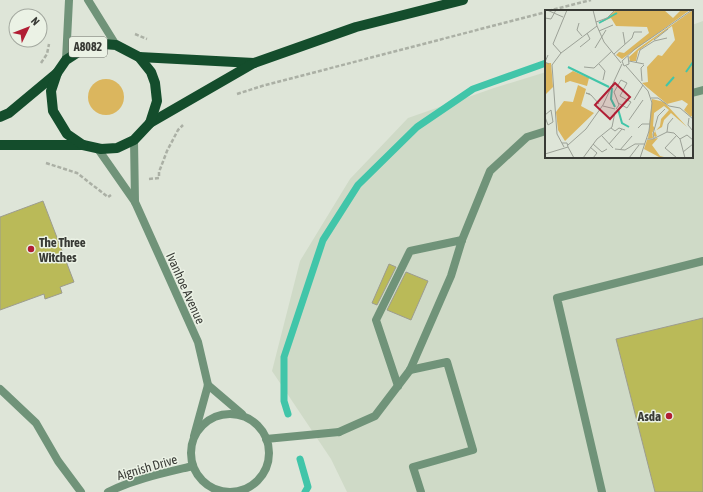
<svg xmlns="http://www.w3.org/2000/svg" width="703" height="492" font-family="'Asap Condensed',sans-serif">
<style>
.built{fill:#cfdac7}
.green{fill:#dbb65e}
.lines{fill:none;stroke-linecap:round;stroke-linejoin:round}
.stream{stroke:#41c5a9;stroke-width:7}
.building{fill:#baba58;stroke:#9c9c8f}
.path{stroke:#abb0a5;stroke-width:2.5;stroke-dasharray:4 2;stroke-linecap:butt}
.lane{stroke:#709379;stroke-width:8}
.street{stroke:#709379;stroke-width:8}
.primary{stroke:#144d2c;stroke-width:10}
.poi-dot{fill:#b11e34;stroke:#ebf2e5;stroke-width:1.5}
.labels{text-anchor:middle;stroke-width:3;stroke-linejoin:round;paint-order:stroke}
.shield{fill:#ebf2e5;stroke:#6e716a;stroke-width:1}
.shield-label{font-size:12px;font-weight:bold;fill:#383a35}
.poi-label{font-size:13px;font-weight:bold;fill:#383a35;stroke:#ebf2e5;text-anchor:start}
.street-label{font-size:13px;fill:#383a35;stroke:#ebf2e5}
.inset-river{fill:none;stroke:#41c5a9;stroke-width:2}
.inset-road{fill:none;stroke:#9ca197;stroke-width:1}
.view{fill:#b11e34;fill-opacity:0.15;stroke:#b11e34;stroke-width:2}
.inset-edge{fill:none;stroke:#383a35;stroke-width:2}
</style>
<rect width="100%" height="100%" fill="#dee5d8"/>
<!-- built -->
<path class="built" d="M703 21V492H347L331 459 272 371 300 261 350 179 408 118 494 88 546 72V157H692V25Z"/>
<!-- green -->
<circle class="green" cx="106" cy="97" r="18"/>
<g class="lines">
<!-- stream -->
<g class="stream">
<path d="M288 414 284 401V357L323 240 358 185 417 127 473 89 546 63"/>
<path d="M300 459 308 487 305 492"/>
</g>
</g>
<!-- building -->
<g class="building">
<path d="M43 201 74 282 60 287 62 293 45 299 44 294 0 310V217Z"/>
<path d="M389 264 396 267 377 305 372 303Z"/>
<path d="M406 272 428 281 411 320 387 310Z"/>
<path d="M703 318V492H655L616 339Z"/>
</g>
<g class="lines">
<!-- path -->
<g class="path">
<path d="M548 11 591 0"/>
<path d="M135 34 147 39"/>
<path d="M41 63 47 54 49 44"/>
<path d="M237 94 262 86 546 12"/>
<path d="M46 163 77 173 108 197 111 195"/>
<path d="M149 179 159 178V172L167 151 178 130 183 125"/>
</g>
<!-- lane -->
<g class="lane">
<path d="M88 0 116 45"/>
<path d="M66 60 69 0"/>
<path d="M692 93 703 90"/>
<path d="M410 370 447 362 473 450 413 467 421 492"/>
<path d="M398 386 376 320 410 251 462 240"/>
<path d="M0 389 36 423 58 461 81 492"/>
<path d="M339 432 375 416 410 370 451 276 462 240 490 171 527 137 546 131"/>
<path d="M602 492 557 298 703 261"/>
</g>
<!-- street -->
<g class="street">
<path d="M134 140 135 202"/>
<path d="M98 149 135 202 198 342 208 385 194 436"/>
<path d="M208 385 242 414"/>
<circle cx="230" cy="453" r="39"/>
<path d="M266 439 339 432"/>
<path d="M108 492C135 479 164 473 193 466"/>
</g>
<!-- primary -->
<g class="primary">
<path d="M139 57 254 63"/>
<path d="M0 117 9 113 57 73"/>
<path d="M0 145H83L101 149 117 148 134 140 150 123 254 63 356 27 463 0"/>
<path d="M83 145 67 134 53 111 51 91 57 73 66 60 86 47 104 44 116 45 139 57 151 72 155 83 157 101 150 123"/>
</g>
</g>
<!-- markers -->
<g class="poi-dot">
<circle cx="31" cy="249" r="4"/>
<circle cx="669" cy="416" r="4"/>
</g>
<g class="labels">
<!-- shield labels -->
<rect class="shield" x="69" y="37" width="38" height="20" rx="3"/>
<g class="shield-label">
<text x="88" y="51">A8082</text>
</g>
<!-- poi labels -->
<g class="poi-label">
<text x="39" y="247">The Three<tspan x="39" dy="15">Witches</tspan></text>
<text x="661" y="421" text-anchor="end">Asda</text>
</g>
<!-- street labels -->
<g class="street-label">
<text transform="translate(186 288) rotate(66)" y="5">Ivanhoe Avenue</text>
<text transform="translate(147 467) rotate(-16)" y="5">Aignish Drive</text>
</g>
</g>
<!-- overview -->
<g transform="translate(545 10)">
<rect width="148" height="148" fill="#dee5d8"/>
<path d="M71 0H119L128 8 136 0H145L77 49 71 45 74 42 79 43 104 23 102 17 71 16 66 8 57 12ZM148 0V104L146 107 139 100 143 94 137 90 122 94 97 73 103 72 102 57 113 45 117 46 130 30 127 16 93 41 91 51H85L84 47 94 38ZM0 53H6L8 77 0 85ZM28 61 44 68 42 76 25 71 20 73V66ZM33 75 41 79 36 96 49 103 20 131 13 120 11 102 19 91 28 92ZM107 89 119 92 142 117 126 103 119 110 117 117 110 121 112 126 110 127 108 124 115 116 116 109 124 100 119 96 109 103 108 116 110 118 107 123 108 128 103 129ZM113 128 107 135 115 146 123 148 114 147 99 139 102 130Z" fill="#dbb65e"/>
<path class="inset-river" d="M54 13 72 3M23 57 64 77M141 62 148 52M121 76 129 67M67 78 66 89 70 97M73 99 77 113 84 117"/>
<path class="inset-road" d="M2 0 18 7M0 8 6 9 11 0M51 12 62 8 70 0M34 13 32 20 37 26M52 16 59 32 76 53M54 21 68 15M78 22 80 34M109 30 123 19M8 34 22 0M8 34 16 43M35 37 45 29 42 23M50 38 61 20M69 44 87 28 89 22H97M3 45 0 52 4 54M83 46 84 54 79 56 77 51 90 39 147 0M84 51 99 54M91 53 95 40 109 31 122 28M54 54 60 61 58 70M81 56 103 81 107 93 104 121 95 148M39 57 49 58 67 41M97 71 96 58 99 55M45 84 41 83 46 85 54 94M106 88H113L124 96 135 98 148 109M89 90 98 75M58 96 70 99M71 99 74 95 69 82 76 70 82 73 75 86 86 92 82 98 73 93M0 105 6 100 8 112 3 115 0 107M144 108 143 115 148 121M84 110 98 90M66 118 70 121 74 118 80 120M93 118 97 114H105M122 122 123 114 128 108M57 126 68 138M109 128 108 124 113 106 120 99M102 129H108L122 122 129 123 135 129 140 148M135 129 142 125 148 130M48 134 57 142 62 139M64 134 77 119M23 135 41 119 58 95 77 54M19 137 12 124 7 55 16 43 52 16 48 0M23 137 29 148M45 137 52 143 48 148M70 139 80 140 90 134H100M75 140 87 126M138 142 148 134M0 144 23 137 22 133H17M38 148 52 129 67 117 70 102M84 148 94 135M132 148 120 138 132 125"/>
<path class="view" d="M70 73 85 87 65 109 50 95Z"/>
<rect width="148" height="148" class="inset-edge"/>
</g>
<!-- north arrow -->
<g transform="translate(28 28) rotate(47)"><circle r="19" fill="#ebf2e5" stroke="#a3a89f"/>
<path d="M0-3L7 15L0 10L-7 15Z" fill="#b11e34"/>
<text y="-6" font-size="11" font-weight="bold" text-anchor="middle" fill="#383a35">N</text>
</g>
</svg>
